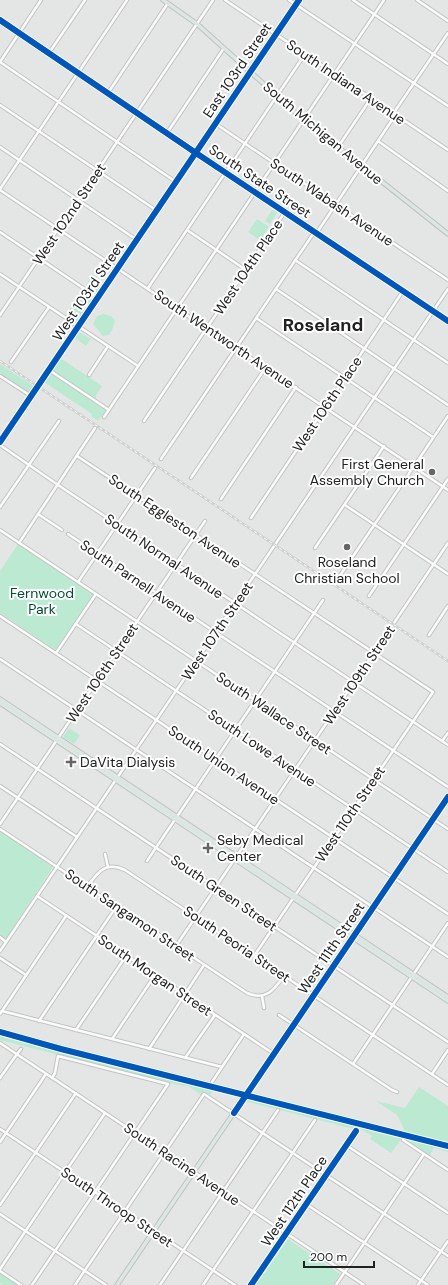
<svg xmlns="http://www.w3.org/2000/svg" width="448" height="1285" font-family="'DM Sans',sans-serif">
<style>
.green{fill:#bce9d2}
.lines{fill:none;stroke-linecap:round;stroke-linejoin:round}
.minor-casing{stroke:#c2c4c3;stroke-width:4.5}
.major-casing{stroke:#c0c2c1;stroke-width:5.5}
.minor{stroke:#fbfbfb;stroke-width:2.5}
.major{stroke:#dce6e2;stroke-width:3.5}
.rail-casing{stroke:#cecfcf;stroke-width:2.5}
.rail{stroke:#fff;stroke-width:1;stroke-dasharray:3;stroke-linecap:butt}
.cycleway-casing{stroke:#fff;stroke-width:8}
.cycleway{stroke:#0057b8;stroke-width:6}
.poi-dot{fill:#656766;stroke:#fff;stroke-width:1.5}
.labels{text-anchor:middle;stroke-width:4;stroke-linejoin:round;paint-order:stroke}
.street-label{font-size:14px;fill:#202221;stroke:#fff}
.poi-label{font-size:14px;fill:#202221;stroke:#fff;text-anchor:start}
.park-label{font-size:14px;fill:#034b31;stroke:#fff}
.district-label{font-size:18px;font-weight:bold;fill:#202221;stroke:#fff}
</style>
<rect width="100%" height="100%" fill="#e4e6e5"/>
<!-- green -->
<g class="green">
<path d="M272 210 277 213 270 224 265 221Z"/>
<path d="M257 219 269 227 260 240 248 232Z"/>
<path d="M93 274 97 277 94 281 102 285 97 293 86 285Z"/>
<path d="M82 291 93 299 88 306 81 302 78 306 85 311 77 322 66 315Z"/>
<path d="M103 314 111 316 115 321 112 330 109 335 103 336 93 324 97 316Z"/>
<path d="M79 332 91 339 86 346 75 338Z"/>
<path d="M60 358 102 386 96 395 95 402 106 410 98 421 91 416 92 414 44 382Z"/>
<path d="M0 364 35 387 30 394 0 373Z"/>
<path d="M18 544 93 595 55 650 0 613V571Z"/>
<path d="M69 728 80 735 74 744 63 737Z"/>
<path d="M0 831 53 867 7 937 5 939 0 936Z"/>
<path d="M0 1029 246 1091 241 1098 213 1090 210 1095 204 1091 201 1095 188 1086H186L169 1083 0 1040Z"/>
<path d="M419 1087 448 1106V1152L434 1148 429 1156 402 1138 391 1153 370 1139 372 1136 359 1128 358 1130 244 1101 250 1092 405 1131 397 1115 376 1101 405 1108Z"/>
<path d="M288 1239 340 1274 333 1285H256Z"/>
<path d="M0 1273 18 1285H2L0 1282Z"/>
</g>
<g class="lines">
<!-- minor casing -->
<g class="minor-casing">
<g id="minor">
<path d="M225 0 448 150"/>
<path d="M289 0 448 106"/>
<path d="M353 0 448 64"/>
<path d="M417 0 448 21"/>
<path d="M0 20 196 153 448 321"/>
<path d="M49 53 85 0"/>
<path d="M0 62 176 182"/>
<path d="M0 62 41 0"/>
<path d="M108 93 168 3"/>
<path d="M0 105 156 210"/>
<path d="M216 124 448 280"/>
<path d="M167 133 224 48"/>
<path d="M378 141 448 191"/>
<path d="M0 147 137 240"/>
<path d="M338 147 371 98"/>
<path d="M0 189 127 0"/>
<path d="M0 190 448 490"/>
<path d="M187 230 246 270"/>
<path d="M0 232 98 298"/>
<path d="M295 260 448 363"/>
<path d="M0 274 138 366"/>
<path d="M148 288 305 54"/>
<path d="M276 289 448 405"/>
<path d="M0 315 213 0"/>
<path d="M256 318 433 437"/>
<path d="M11 362 49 307"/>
<path d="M49 370 109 410"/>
<path d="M89 375 108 346"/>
<path d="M0 376 31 396"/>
<path d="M104 417 384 0"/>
<path d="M144 421 285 212"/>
<path d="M0 445 61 487 448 745"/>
<path d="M77 456 433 692 254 956"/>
<path d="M161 459 313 234 318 231 394 117 395 111 448 33"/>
<path d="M191 478 266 367"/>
<path d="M221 499 296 387"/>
<path d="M345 505 448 574"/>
<path d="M0 507 59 421"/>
<path d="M38 514 62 530"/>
<path d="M251 518 403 291"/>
<path d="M0 530 448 829"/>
<path d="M68 534 448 787"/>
<path d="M19 543 95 428"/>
<path d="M315 548 384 446"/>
<path d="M339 577 448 416"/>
<path d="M78 582 155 468"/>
<path d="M369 596 448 479"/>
<path d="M0 616 448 914"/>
<path d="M76 624 448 872"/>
<path d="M429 635 448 606"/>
<path d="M56 653 96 594"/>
<path d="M0 659 448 957"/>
<path d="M442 741 448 733"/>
<path d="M0 744 448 1042"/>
<path d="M0 786 77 837"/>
<path d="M0 824 205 521"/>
<path d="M0 829 247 993C266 1001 274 990 284 976"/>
<path d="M105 854 108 867"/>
<path d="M147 861 323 600"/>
<path d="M87 887C98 872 105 861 125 870L448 1085"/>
<path d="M37 896 274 1054"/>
<path d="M0 937 6 942"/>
<path d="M176 946 448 543"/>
<path d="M0 951 448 289"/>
<path d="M0 958 26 975"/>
<path d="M262 996 264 1008"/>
<path d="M2 1011 222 1067"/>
<path d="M0 1014 66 916"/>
<path d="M279 1015 392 1090 397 1092"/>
<path d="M39 1021 116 907"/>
<path d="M76 1030 126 956"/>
<path d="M112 1039 155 975"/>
<path d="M0 1043 364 1285"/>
<path d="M149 1049 204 965"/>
<path d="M17 1054 21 1049"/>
<path d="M185 1058 215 1015"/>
<path d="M353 1064 448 923"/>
<path d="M432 1074 448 1050"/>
<path d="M0 1078 17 1054"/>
<path d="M212 1082 244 1034"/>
<path d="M0 1129 235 1285"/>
<path d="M403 1140 448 1170"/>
<path d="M0 1142 46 1074"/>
<path d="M346 1145 448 1213"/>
<path d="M306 1204 428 1285"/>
<path d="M0 1205 76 1093"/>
<path d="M0 1214 106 1285"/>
<path d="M0 1269 105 1113"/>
<path d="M0 1271 21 1285"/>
<path d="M32 1285 168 1084 58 1056 55 1073 52 1078"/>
<path d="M75 1285 204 1094 448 1256"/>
<path d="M160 1285 278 1110"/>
<path d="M203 1285 315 1120"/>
<path d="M251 1285 356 1131"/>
<path d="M336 1285 424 1154"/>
<path d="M418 1285 448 1241"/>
</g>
</g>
<!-- major casing -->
<g class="major-casing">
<g id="major">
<path d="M163 0 197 24 304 120 448 234"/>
<path d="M0 442 299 0"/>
<path d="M0 699 448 997"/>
<path d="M0 703 448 1001"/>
<path d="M117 1285 448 797"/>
</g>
</g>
<!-- minor -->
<use href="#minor" class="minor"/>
<!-- major -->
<use href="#major" class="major"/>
<!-- rail casing -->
<g class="rail-casing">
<path id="rail" d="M0 361 448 661"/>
</g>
<!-- rail -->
<use href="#rail" class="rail"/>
<!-- cycleway casing -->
<g class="cycleway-casing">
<g id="cycleway">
<path d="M0 20 196 153 448 321"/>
<path d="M0 442 299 0"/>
<path d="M0 1032 61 1049 448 1146"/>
<path d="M234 1113 448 797"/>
<path d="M251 1285 356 1131"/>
</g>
</g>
<!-- cycleway -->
<use href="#cycleway" class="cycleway"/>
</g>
<!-- markers -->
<g class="poi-dot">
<circle cx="432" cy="472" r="4"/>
<circle cx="347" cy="547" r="4"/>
<path d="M69 756h4v4h4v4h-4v4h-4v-4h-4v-4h4z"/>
<path d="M206 842h4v4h4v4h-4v4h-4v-4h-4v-4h4z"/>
</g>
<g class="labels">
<!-- street labels -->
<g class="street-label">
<text transform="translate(237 70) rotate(-56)" y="5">East 103rd Street</text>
<text transform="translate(346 82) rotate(34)" y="5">South Indiana Avenue</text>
<text transform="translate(323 133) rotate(40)" y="5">South Michigan Avenue</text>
<text transform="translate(260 181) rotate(34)" y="5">South State Street</text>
<text transform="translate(332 202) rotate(34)" y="5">South Wabash Avenue</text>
<text transform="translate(69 214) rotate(-56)" y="5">West 102nd Street</text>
<text transform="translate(248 267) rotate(-56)" y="5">West 104th Place</text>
<text transform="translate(88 291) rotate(-56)" y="5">West 103rd Street</text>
<text transform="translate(224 339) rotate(34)" y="5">South Wentworth Avenue</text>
<text transform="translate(327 404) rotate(-56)" y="5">West 106th Place</text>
<text transform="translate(175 521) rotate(34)" y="5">South Eggleston Avenue</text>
<text transform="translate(164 556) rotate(34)" y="5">South Normal Avenue</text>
<text transform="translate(138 581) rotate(34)" y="5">South Parnell Avenue</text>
<text transform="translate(217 631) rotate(-56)" y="5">West 107th Street</text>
<text transform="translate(102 673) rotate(-56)" y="5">West 106th Street</text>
<text transform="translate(359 675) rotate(-56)" y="5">West 109th Street</text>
<text transform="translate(274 713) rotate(34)" y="5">South Wallace Street</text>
<text transform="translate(262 748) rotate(34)" y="5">South Lowe Avenue</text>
<text transform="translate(224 765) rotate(34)" y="5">South Union Avenue</text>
<text transform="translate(350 814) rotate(-56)" y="5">West 110th Street</text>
<text transform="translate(224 893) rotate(34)" y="5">South Green Street</text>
<text transform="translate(130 915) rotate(34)" y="5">South Sangamon Street</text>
<text transform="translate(237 944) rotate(34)" y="5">South Peoria Street</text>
<text transform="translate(331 948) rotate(-56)" y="5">West 111th Street</text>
<text transform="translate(155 975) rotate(34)" y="5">South Morgan Street</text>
<text transform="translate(182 1164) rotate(34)" y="5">South Racine Avenue</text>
<text transform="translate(294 1201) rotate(-56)" y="5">West 112th Place</text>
<text transform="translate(117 1207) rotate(34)" y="5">South Throop Street</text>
</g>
<!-- poi labels -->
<g class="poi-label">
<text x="424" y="469" text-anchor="end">First General<tspan x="424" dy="16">Assembly Church</tspan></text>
<text x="347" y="567" text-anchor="middle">Roseland<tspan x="347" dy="16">Christian School</tspan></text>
<text x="80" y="767">DaVita Dialysis</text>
<text x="217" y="845">Seby Medical<tspan x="217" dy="16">Center</tspan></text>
</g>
<!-- park labels -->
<g class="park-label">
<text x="42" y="598">Fernwood<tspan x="42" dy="16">Park</tspan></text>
</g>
<!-- district labels -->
<g class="district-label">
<text x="323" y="331">Roseland</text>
</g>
</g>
<!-- scale -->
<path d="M304 1261v6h70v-6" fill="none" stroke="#202221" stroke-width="2"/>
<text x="310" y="1261" font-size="12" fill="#202221" stroke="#ffffff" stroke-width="3" paint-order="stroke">200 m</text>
</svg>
